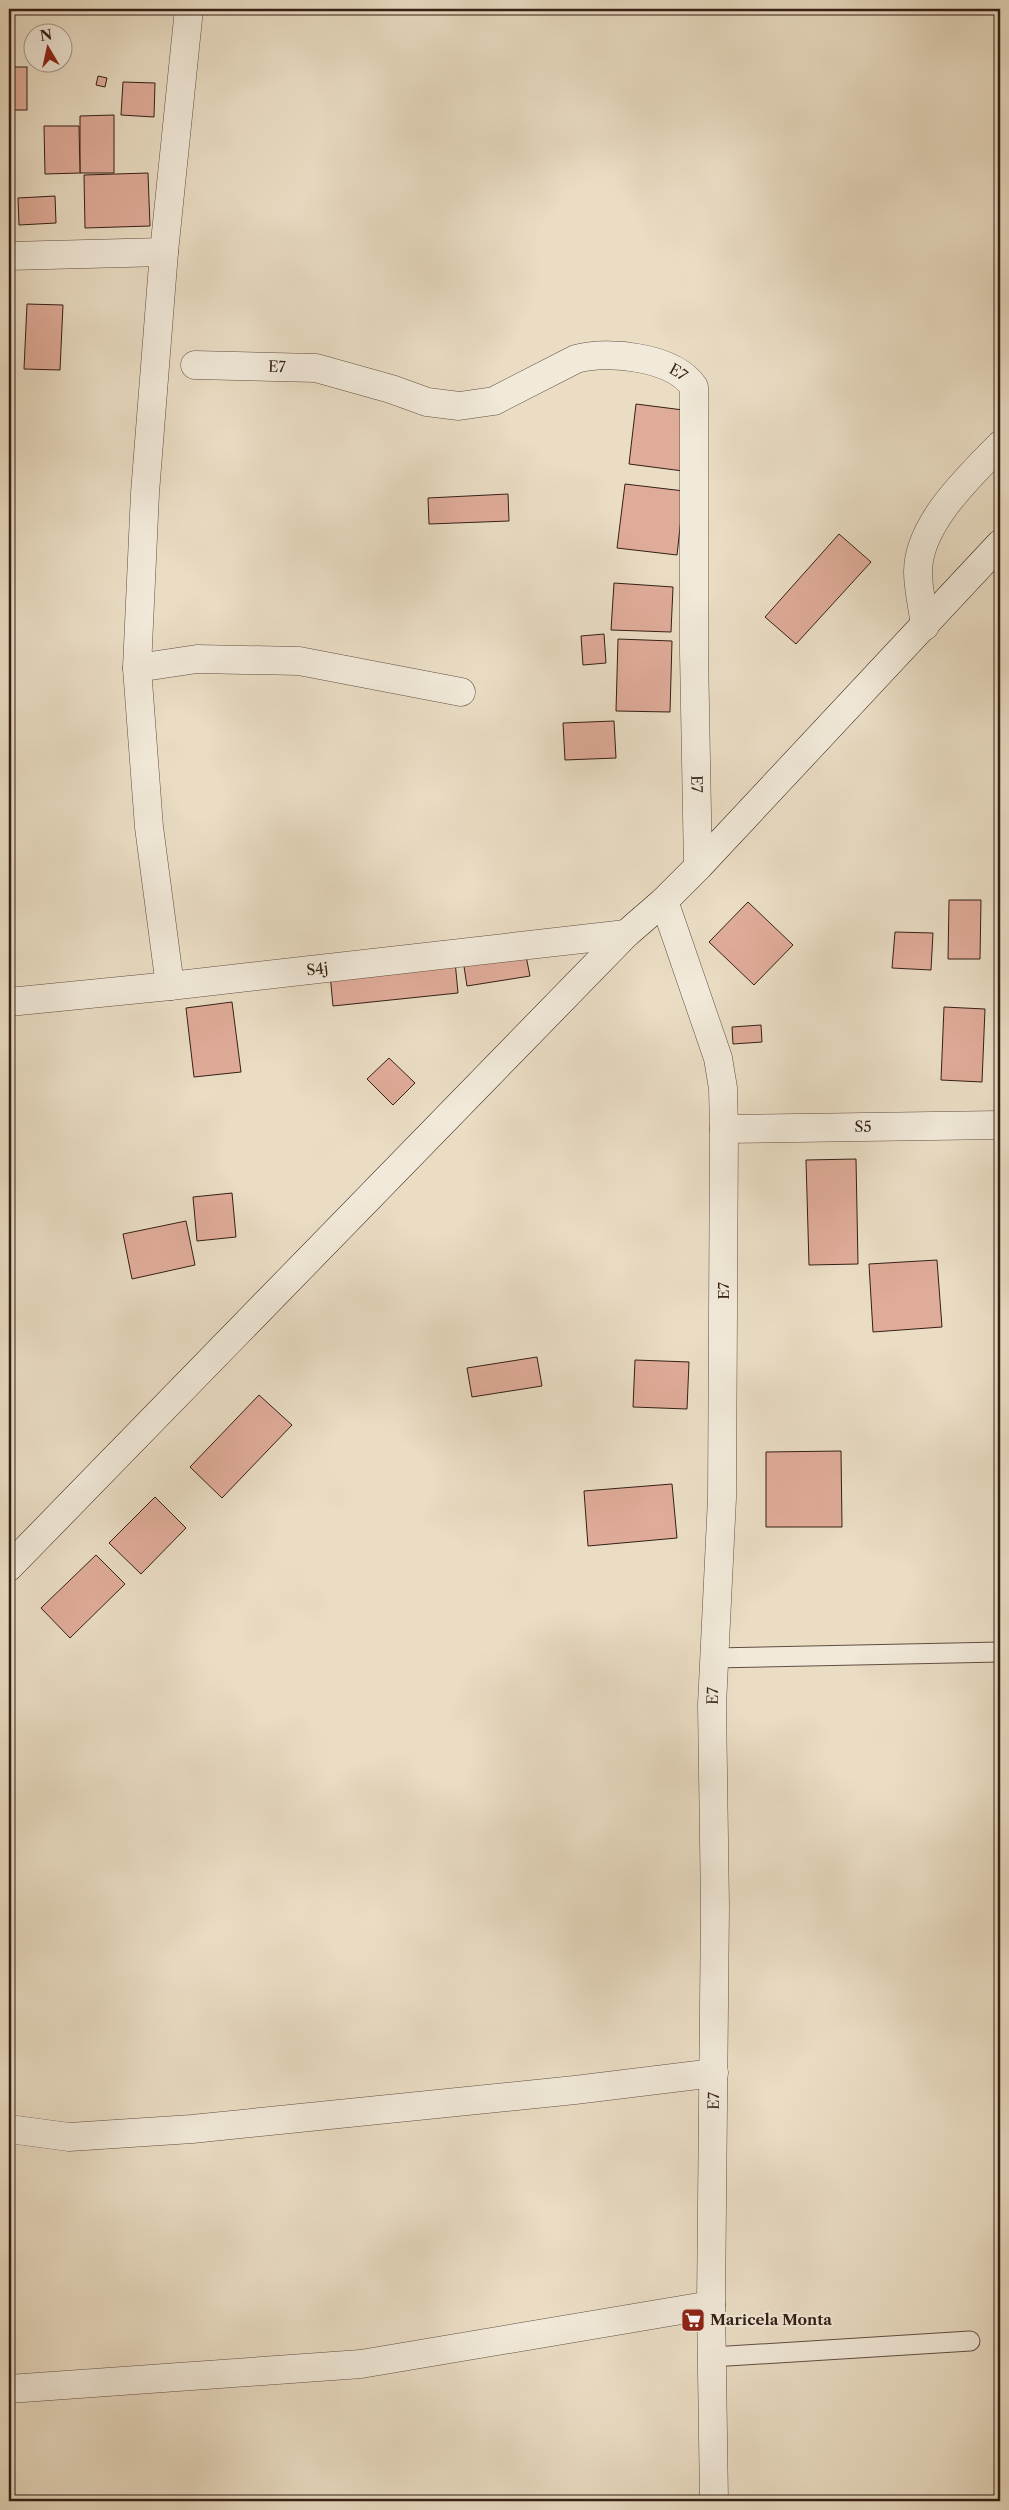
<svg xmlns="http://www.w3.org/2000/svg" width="1009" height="2510" font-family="'Libre Caslon Text',serif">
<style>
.building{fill:#e0ac9a;stroke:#341f15}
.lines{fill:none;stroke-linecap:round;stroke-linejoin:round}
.lane-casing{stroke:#624e41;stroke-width:21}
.street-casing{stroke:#624e41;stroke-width:29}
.secondary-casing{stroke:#341f15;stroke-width:29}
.lane{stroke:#f1e9d9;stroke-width:19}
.street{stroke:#f1e9d9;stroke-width:28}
.secondary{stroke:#f1e9d9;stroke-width:28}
.labels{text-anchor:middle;stroke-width:4;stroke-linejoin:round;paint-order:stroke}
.street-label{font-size:15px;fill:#341f15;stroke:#f1e9d9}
.poi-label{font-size:15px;font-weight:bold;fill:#341f15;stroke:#f1e9d9;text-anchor:start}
</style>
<rect width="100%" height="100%" fill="#eaddc4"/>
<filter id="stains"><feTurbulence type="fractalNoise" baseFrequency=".004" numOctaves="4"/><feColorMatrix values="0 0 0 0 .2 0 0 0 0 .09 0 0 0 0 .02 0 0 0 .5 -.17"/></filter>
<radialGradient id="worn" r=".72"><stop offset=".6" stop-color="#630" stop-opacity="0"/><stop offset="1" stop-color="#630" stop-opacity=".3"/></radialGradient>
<!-- building -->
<g class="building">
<rect x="9" y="67" width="18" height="43"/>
<path d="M98 76 107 78 105 87 96 85Z"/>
<path d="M123 82 155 83 154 117 121 115Z"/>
<path d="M114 115V173H80V116Z"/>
<path d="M44 126H79L80 173 45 174Z"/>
<path d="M148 173 150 226 85 228 84 175Z"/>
<path d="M55 196 56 223 19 225 18 198Z"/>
<path d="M27 304 63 305 60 370 24 369Z"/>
<path d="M636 404 691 411 683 471 629 464Z"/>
<path d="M625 484 684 491 677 555 617 548Z"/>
<path d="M508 494 509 521 429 524 428 498Z"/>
<path d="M839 534 871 562 796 644 765 617Z"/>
<path d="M614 583 673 587 671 632 611 630Z"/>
<path d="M604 634 606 663 583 665 581 636Z"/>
<path d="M618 639 672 641 670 712 616 711Z"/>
<path d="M614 721 616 758 565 760 563 723Z"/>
<path d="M949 900H981L980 959H948Z"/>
<path d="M748 902 793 945 754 985 709 942Z"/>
<path d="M895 932 933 933 931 970 892 968Z"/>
<path d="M525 951 530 976 467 986 463 960Z"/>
<path d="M455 961 458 993 333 1006 330 974Z"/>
<path d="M232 1002 241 1072 194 1077 186 1008Z"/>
<path d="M944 1007 985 1009 982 1082 941 1080Z"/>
<path d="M761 1025 762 1042 733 1044 732 1027Z"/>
<path d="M389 1058 415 1083 393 1105 367 1079Z"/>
<path d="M856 1159 858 1264 809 1265 806 1160Z"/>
<path d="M232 1193 236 1237 197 1241 193 1197Z"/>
<path d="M186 1221 195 1265 132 1279 123 1234Z"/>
<path d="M937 1260 942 1327 873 1332 869 1264Z"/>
<path d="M537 1357 542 1386 472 1397 467 1368Z"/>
<path d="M635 1360 689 1362 687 1409 633 1407Z"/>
<path d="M259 1395 292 1425 222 1498 190 1467Z"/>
<path d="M841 1451 842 1527H766V1452Z"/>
<path d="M672 1484 677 1538 588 1546 584 1491Z"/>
<path d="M155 1497 186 1528 141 1574 109 1543Z"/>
<path d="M96 1555 125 1584 70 1638 41 1608Z"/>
</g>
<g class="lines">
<!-- lane casing -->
<g class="lane-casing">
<g id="lane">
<path d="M714 1658 1000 1652"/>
<path d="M712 2357 970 2341"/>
</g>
</g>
<!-- street casing -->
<g class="street-casing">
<g id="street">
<path d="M9 256 164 252"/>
<path id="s1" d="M195 365 316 368 391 389 427 402 459 406 494 401 576 359C609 350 674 357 694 387V653L698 867"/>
<path d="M925 626C923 608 918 590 918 572 918 524 969 477 1000 445"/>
<path d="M137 668 197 659 299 661 461 692"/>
<path d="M664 901 718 1058 723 1088 724 1129 722 1498 712 1705 715 1907 711 2305 714 2501"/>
<path d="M170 986 149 827 137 668 145 493 164 252 189 9"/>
<path id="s2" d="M9 1002 170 986 626 934"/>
<path id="s3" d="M724 1129 1000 1125"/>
<path d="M9 2129 69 2137 192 2129 575 2090 714 2073"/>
<path d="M9 2389 361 2364 711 2305"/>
</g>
</g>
<!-- secondary casing -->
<g class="secondary-casing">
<path id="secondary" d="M9 1567 626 934 664 901 698 867 1000 544"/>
</g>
<!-- lane -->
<use href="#lane" class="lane"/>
<!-- street -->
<use href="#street" class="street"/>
<!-- secondary -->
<use href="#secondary" class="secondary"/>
</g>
<!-- icons -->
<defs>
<g id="supermarket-square" transform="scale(1.25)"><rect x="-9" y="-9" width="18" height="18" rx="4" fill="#8f2418" stroke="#f1e9d9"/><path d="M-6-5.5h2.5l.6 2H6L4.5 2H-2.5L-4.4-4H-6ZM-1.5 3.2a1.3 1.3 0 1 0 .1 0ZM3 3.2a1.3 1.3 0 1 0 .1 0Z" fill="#fff"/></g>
</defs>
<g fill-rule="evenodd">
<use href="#supermarket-square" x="693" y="2320"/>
</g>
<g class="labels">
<!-- street labels -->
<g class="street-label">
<text dy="5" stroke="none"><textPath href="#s1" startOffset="82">E7</textPath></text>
<text dy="5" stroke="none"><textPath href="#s1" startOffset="502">E7</textPath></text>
<text dy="5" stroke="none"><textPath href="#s1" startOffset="921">E7</textPath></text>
<text dy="5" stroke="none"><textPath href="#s2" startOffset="310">S4j</textPath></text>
<text dy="5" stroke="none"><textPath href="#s3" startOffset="139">S5</textPath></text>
<text transform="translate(724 1291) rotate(-90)" y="5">E7</text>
<text transform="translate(713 1696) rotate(-89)" y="5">E7</text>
<text transform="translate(714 2101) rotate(-89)" y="5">E7</text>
</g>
<!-- poi labels -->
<g class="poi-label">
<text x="710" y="2325">Maricela Monta</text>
</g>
</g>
<!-- margin -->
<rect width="1009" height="2510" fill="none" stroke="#eaddc4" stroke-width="30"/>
<rect x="10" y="10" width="989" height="2490" fill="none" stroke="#341f15" stroke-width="2.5"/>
<rect x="15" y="15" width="979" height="2480" fill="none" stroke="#341f15"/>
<!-- north arrow -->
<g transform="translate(48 48) rotate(351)"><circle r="24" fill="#f1e9d9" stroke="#a5988b"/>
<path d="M0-4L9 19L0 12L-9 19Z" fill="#8f2418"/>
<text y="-8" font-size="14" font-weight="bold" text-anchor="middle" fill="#341f15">N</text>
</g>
<rect width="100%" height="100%" filter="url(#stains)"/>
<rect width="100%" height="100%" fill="url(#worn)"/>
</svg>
